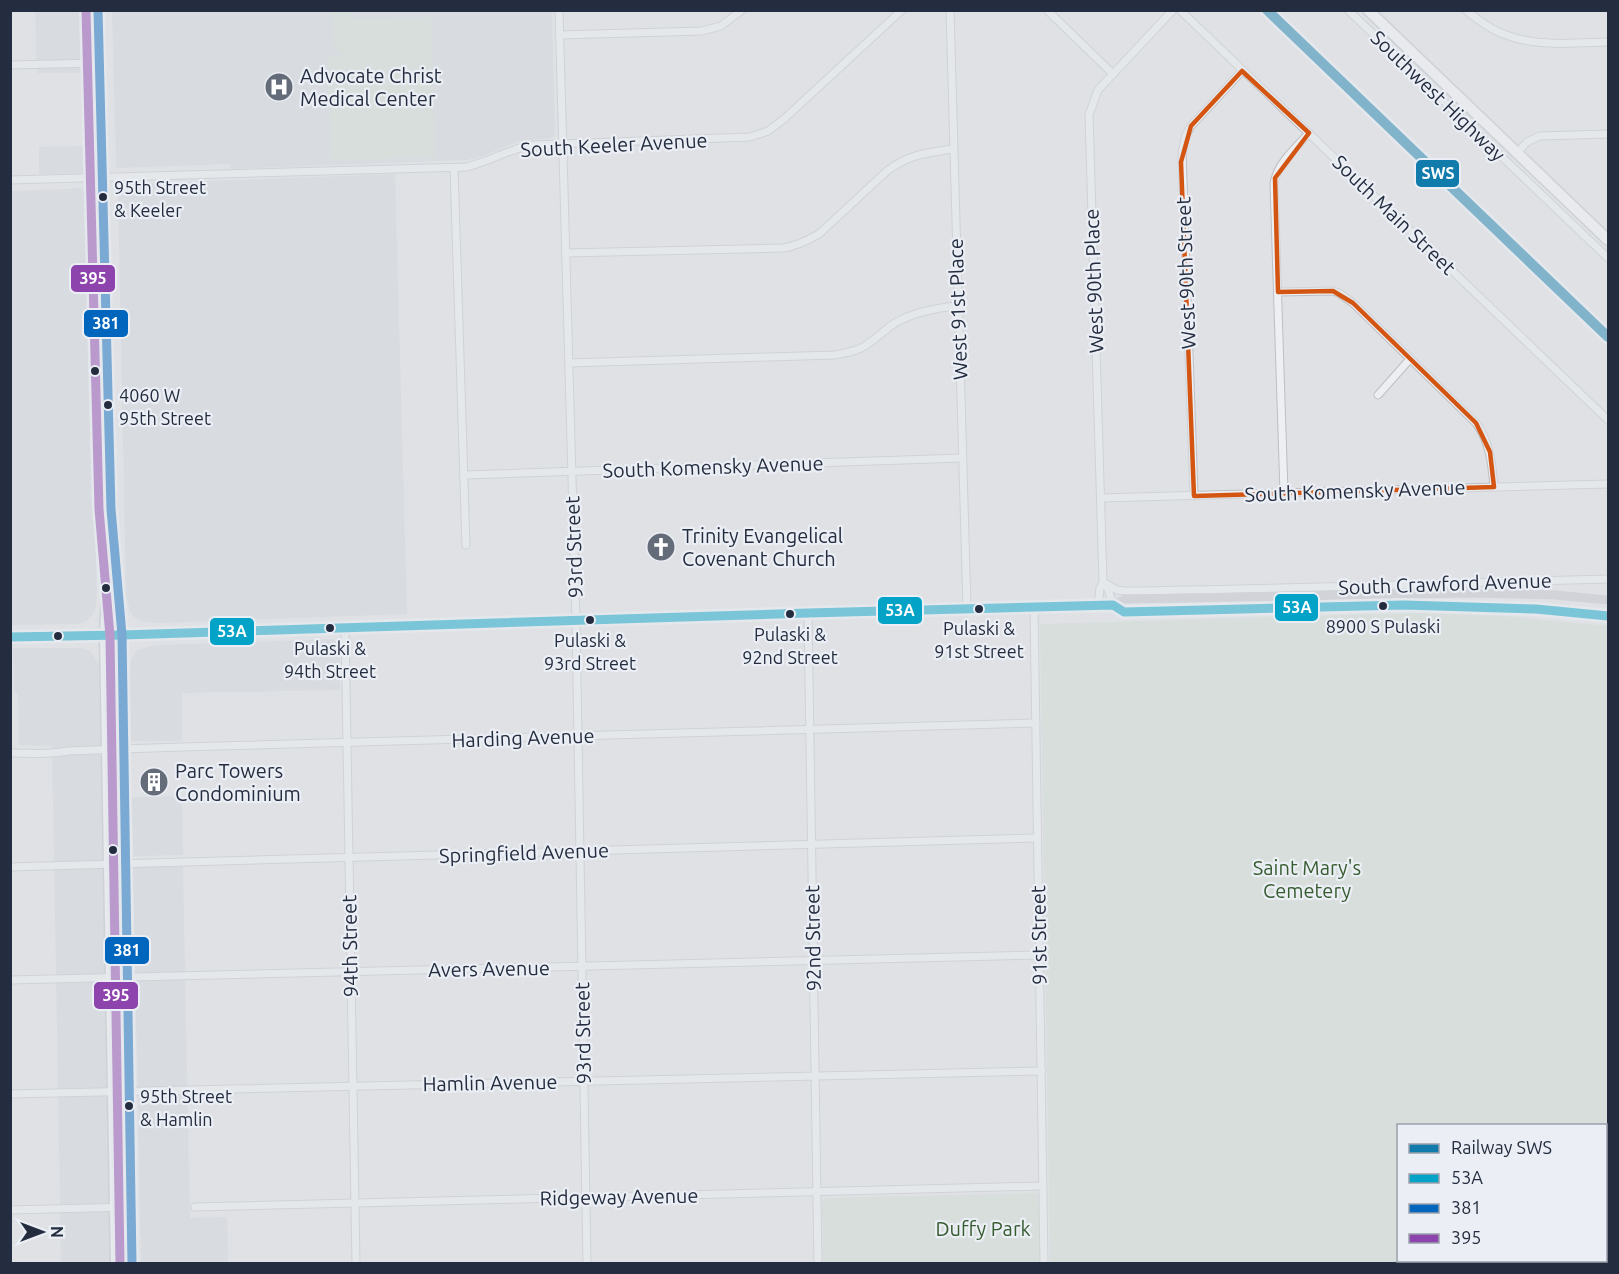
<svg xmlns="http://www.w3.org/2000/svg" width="1619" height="1274" font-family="Ubuntu,sans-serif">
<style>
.built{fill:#d0d4dc}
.green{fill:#ced9ce;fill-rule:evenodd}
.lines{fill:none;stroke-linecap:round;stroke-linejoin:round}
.street-casing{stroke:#bdbfc3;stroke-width:9}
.primary-casing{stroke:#babec3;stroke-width:13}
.street{stroke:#eeeff2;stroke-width:7}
.secondary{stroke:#c0c2c8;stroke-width:9}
.primary{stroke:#f3f4f5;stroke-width:10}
.bus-1-casing{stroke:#ebeff5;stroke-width:14}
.bus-2-casing{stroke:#ebeff5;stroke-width:14}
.bus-3-casing{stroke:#ebeff5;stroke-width:14}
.bus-1{stroke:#02a3c7;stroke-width:9}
.bus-2{stroke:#0065bd;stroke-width:9}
.bus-3{stroke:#8e44ad;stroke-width:9}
.rail-1-casing{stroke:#ebeff5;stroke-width:15}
.rail-1{stroke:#117bac;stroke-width:10}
.marked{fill:none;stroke:#d45511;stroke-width:4.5;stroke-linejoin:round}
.bus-dot{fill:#242d3f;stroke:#ebeff5;stroke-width:2}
.labels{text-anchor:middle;stroke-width:4.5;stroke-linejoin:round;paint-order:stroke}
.bus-label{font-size:18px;fill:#242d3f;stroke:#ebeff5}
.poi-label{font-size:20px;fill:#242d3f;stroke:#ebeff5;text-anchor:start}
.street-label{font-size:20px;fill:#242d3f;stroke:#ebeff5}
.park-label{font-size:20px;fill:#375c30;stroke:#ebeff5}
.line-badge{stroke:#ebeff5;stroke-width:2}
.badge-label{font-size:16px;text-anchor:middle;font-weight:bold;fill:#fff}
</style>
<rect width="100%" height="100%" fill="#dfe1e5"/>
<!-- built -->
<g class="built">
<path d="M35 11H82L84 73H37Z"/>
<path d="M112 11H552L555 134 552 138 519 141 483 156 467 160 231 169 230 164 116 168Z"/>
<path d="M85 146V173L39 174V147Z"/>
<path d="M395 174 407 614 157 623 140 621 134 617 130 612 126 593 118 192 121 187 127 184Z"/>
<path d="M87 188 97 601 93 614 85 622 78 624 11 625V191Z"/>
<path d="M331 639 338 642 340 645V690L182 693V741H131L130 671 131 660 136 651 141 649 156 645Z"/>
<path d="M13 648H82L90 651 99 664 111 1263H61L52 746 19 745 18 694 14 693Z"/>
<path d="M182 796 183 855 133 856 132 797Z"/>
<path d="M133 867H183L190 1218 227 1217 228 1263H141Z"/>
</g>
<!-- green -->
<g class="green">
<path d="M332 11H352L353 19 431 17 435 158 330 160 328 57H344L334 46Z"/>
<path d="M1416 613 1503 616 1608 626V1263H1050L1040 624ZM1398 1126H1606V1260H1398Z"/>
<path d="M1036 1193 1039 1198 1040 1263H823L822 1202 823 1199 825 1198Z"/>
</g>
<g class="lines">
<!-- street casing -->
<g class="street-casing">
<g id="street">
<path d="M559 10 576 621 587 1264"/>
<path d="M950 10 967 608"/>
<path d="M1047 10 1113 74"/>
<path d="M1180 10 1608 420"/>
<path d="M1348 10 1608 258"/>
<path d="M1466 10C1478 20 1491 30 1506 35 1538 47 1575 43 1608 42"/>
<path d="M559 35 702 31 721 26 742 10"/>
<path d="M10 65 99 63"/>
<path d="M1517 153 1527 142 1540 136 1608 134"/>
<path d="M454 168 466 545"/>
<path d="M10 180 466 167C489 162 509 149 532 145L750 137 768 131 784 119 902 10"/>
<path d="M566 253 783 248C797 246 807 241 819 234L887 171C910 154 926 153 953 149"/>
<path d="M1278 292 1333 291 1339 293 1353 303 1476 423C1490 442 1492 464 1494 487"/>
<path d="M569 363 834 355C846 353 859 351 869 343 878 337 886 329 895 323 914 312 935 308 957 306"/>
<path d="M1378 395 1410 359"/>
<path d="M464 475 962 458"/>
<path d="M1284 493 1274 184C1277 163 1295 149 1309 133"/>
<path d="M1194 496 1182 152 1186 135 1191 126 1242 71"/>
<path d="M1101 498 1608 484"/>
<path d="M1103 582 1117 590 1126 591C1287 589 1448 583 1608 579"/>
<path d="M1105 585 1108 589 1113 605"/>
<path d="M1098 605 1100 588 1103 582 1089 115 1098 90 1173 10"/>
<path d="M1034 607 1044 1264"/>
<path d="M808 613 818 1264"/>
<path d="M345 628 356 1264"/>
<path d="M10 753C30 753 49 755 68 751L181 747 1036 723"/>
<path d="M10 867 1037 838"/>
<path d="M10 980 1040 955"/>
<path d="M10 1094 1042 1071"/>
<path d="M195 1207 1043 1186"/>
<path d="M10 1210 131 1207"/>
</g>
</g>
<!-- primary casing -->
<g class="primary-casing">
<g id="primary">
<path d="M98 10 111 509 122 635 132 1264"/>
<path d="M1368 10 1608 240"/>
<path d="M109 548 105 635 116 1264"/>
</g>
</g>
<!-- street -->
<use href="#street" class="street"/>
<!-- secondary -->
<g class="secondary">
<path d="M1113 605 1124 612 1404 605 1536 609 1608 616"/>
<path d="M10 637 122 635 808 613 1113 605 1126 599 1473 593 1555 595 1608 600"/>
</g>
<!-- primary -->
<use href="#primary" class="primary"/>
<!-- bus-1 casing -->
<g class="bus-1-casing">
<path id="bus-1" d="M10 637 122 635 808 613 1113 605 1124 612 1404 605 1536 609 1608 616"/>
</g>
<!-- bus-2 casing -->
<g class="bus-2-casing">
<path id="bus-2" d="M98 10 111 509 122 635 132 1264"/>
</g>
<!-- bus-3 casing -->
<g class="bus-3-casing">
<path id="bus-3" d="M86 10 99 509 110 636 120 1264"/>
</g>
<!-- bus-1 -->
<use href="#bus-1" class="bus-1"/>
<!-- bus-2 -->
<use href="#bus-2" class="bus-2"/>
<!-- bus-3 -->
<use href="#bus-3" class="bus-3"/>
<!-- rail-1 casing -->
<g class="rail-1-casing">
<path id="rail-1" d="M1267 10 1608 337"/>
</g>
<!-- rail-1 -->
<use href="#rail-1" class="rail-1"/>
</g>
<!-- marked area -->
<path d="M0 0H1619V1274H0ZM1242 71 1309 133 1275 178 1278 292 1333 291 1353 303 1476 423 1490 452 1494 487 1194 496 1181 162 1191 126Z" fill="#dfe1e5" fill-opacity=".55" fill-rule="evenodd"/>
<path class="marked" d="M1242 71 1309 133 1275 178 1278 292 1333 291 1353 303 1476 423 1490 452 1494 487 1194 496 1181 162 1191 126Z"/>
<!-- icons -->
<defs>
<g id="hospital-disc" transform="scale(1.5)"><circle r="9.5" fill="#656c79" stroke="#ebeff5"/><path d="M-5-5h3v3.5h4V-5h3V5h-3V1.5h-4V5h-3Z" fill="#fff"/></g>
<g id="church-disc" transform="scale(1.5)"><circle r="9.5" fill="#656c79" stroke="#ebeff5"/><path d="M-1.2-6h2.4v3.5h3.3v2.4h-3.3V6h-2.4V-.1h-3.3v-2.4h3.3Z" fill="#fff"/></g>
<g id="building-disc" transform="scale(1.5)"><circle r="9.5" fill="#656c79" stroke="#ebeff5"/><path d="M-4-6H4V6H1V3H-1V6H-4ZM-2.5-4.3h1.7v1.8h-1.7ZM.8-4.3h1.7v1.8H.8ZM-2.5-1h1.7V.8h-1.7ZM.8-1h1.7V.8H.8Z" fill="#fff"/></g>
</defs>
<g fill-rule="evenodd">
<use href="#hospital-disc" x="279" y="87"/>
<use href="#church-disc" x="661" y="547"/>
<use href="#building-disc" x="154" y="782"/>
</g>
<!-- markers -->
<g class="bus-dot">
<circle cx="103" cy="197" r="5"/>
<circle cx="95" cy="371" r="5"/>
<circle cx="108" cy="405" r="5"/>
<circle cx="106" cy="588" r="5"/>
<circle cx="1383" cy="606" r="5"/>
<circle cx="979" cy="609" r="5"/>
<circle cx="790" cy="614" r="5"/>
<circle cx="590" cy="620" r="5"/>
<circle cx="330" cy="628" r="5"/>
<circle cx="58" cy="636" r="5"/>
<circle cx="113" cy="850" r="5"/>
<circle cx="129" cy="1106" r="5"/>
</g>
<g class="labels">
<!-- bus labels -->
<g class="bus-label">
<text x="114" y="194" text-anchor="start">95th Street<tspan x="114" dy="23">&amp; Keeler</tspan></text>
<text x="119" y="402" text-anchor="start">4060 W<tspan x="119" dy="23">95th Street</tspan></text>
<text x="1383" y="633">8900 S Pulaski</text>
<text x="979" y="635">Pulaski &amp;<tspan x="979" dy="23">91st Street</tspan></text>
<text x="790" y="641">Pulaski &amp;<tspan x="790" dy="23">92nd Street</tspan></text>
<text x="590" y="647">Pulaski &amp;<tspan x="590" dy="23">93rd Street</tspan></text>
<text x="330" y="655">Pulaski &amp;<tspan x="330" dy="23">94th Street</tspan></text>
<text x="140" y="1103" text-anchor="start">95th Street<tspan x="140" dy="23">&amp; Hamlin</tspan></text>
</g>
<!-- poi labels -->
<g class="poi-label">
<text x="300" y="83">Advocate Christ<tspan x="300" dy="23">Medical Center</tspan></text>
<text x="682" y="543">Trinity Evangelical<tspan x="682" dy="23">Covenant Church</tspan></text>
<text x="175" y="778">Parc Towers<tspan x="175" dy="23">Condominium</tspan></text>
</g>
<!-- street labels -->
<g class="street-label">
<text transform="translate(1438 96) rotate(44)" y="7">Southwest Highway</text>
<text transform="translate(614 145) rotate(-3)" y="7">South Keeler Avenue</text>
<text transform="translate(1394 215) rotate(44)" y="7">South Main Street</text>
<text transform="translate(1186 273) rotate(-92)" y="7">West 90th Street</text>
<text transform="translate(1094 281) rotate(-92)" y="7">West 90th Place</text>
<text transform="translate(958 309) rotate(-92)" y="7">West 91st Place</text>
<text transform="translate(713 467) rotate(-2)" y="7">South Komensky Avenue</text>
<text transform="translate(1355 491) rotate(-2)" y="7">South Komensky Avenue</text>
<text transform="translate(574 547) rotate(-92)" y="7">93rd Street</text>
<text transform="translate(1445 584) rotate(-2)" y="7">South Crawford Avenue</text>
<text transform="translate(523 738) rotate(-2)" y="7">Harding Avenue</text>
<text transform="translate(524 853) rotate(-2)" y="7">Springfield Avenue</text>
<text transform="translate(1039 935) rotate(-91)" y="7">91st Street</text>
<text transform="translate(813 938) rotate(-91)" y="7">92nd Street</text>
<text transform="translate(350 946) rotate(-91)" y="7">94th Street</text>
<text transform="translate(489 969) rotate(-1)" y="7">Avers Avenue</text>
<text transform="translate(583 1033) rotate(-91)" y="7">93rd Street</text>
<text transform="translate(490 1083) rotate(-1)" y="7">Hamlin Avenue</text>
<text transform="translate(619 1197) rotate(-1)" y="7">Ridgeway Avenue</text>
</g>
<!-- park labels -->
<g class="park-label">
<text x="1307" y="875">Saint Mary's<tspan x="1307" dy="23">Cemetery</tspan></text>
<text x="983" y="1236">Duffy Park</text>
</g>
</g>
<g class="line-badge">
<rect x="1415" y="159" width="45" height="29" rx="6" fill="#117bac"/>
<rect x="70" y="264" width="46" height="29" rx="6" fill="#8e44ad"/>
<rect x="83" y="309" width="46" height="29" rx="6" fill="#0065bd"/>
<rect x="1274" y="593" width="45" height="29" rx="6" fill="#02a3c7"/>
<rect x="877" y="596" width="46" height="29" rx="6" fill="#02a3c7"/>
<rect x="209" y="617" width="46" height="29" rx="6" fill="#02a3c7"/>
<rect x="104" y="936" width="46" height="29" rx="6" fill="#0065bd"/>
<rect x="93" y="981" width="46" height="29" rx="6" fill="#8e44ad"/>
</g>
<g class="badge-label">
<text x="1438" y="179">SWS</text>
<text x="93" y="284">395</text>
<text x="106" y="329">381</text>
<text x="1297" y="613">53A</text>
<text x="900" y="616">53A</text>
<text x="232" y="637">53A</text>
<text x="127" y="956">381</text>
<text x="116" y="1001">395</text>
</g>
<!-- border -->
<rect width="1619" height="1274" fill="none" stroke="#242d3f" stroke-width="24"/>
<!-- legend -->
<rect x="1397" y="1124" width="210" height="138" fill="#ebeff5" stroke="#9ba1ac" stroke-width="1.5"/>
<rect x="1409" y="1144" width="30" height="9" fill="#117bac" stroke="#9ba1ac" stroke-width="1.5"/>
<text x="1451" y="1154" font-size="18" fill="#242d3f">Railway SWS</text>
<rect x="1409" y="1174" width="30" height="9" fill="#02a3c7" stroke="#9ba1ac" stroke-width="1.5"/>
<text x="1451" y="1184" font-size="18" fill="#242d3f">53A</text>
<rect x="1409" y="1204" width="30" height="9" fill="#0065bd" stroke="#9ba1ac" stroke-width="1.5"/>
<text x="1451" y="1214" font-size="18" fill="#242d3f">381</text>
<rect x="1409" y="1234" width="30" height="9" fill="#8e44ad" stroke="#9ba1ac" stroke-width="1.5"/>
<text x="1451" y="1244" font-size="18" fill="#242d3f">395</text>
<!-- north arrow -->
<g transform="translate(42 1232) rotate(90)" stroke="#ebeff5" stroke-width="4.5" paint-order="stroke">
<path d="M0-4.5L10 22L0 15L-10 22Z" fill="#242d3f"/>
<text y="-9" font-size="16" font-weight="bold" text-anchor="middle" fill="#242d3f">N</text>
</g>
</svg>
